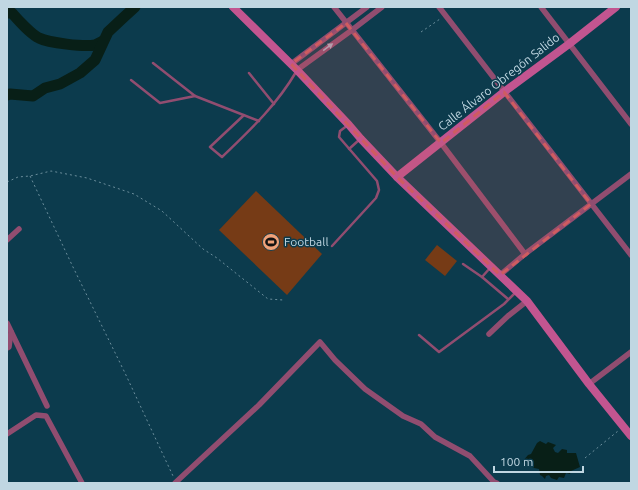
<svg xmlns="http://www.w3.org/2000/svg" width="638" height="490" font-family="Ubuntu,sans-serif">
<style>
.green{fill:#763b16}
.water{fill:#081f17}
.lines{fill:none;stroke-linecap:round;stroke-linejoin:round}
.river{stroke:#081f17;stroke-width:11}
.path{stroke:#6b8e9c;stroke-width:1;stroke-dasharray:2 3;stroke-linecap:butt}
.lane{stroke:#914d70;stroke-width:2.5}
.street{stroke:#914d70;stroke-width:5.5}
.secondary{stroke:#c25590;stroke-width:8}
.oneway{fill:#b2aec0}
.marked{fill:#cf5c60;fill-opacity:0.2;stroke:#cf5c60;stroke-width:3;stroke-dasharray:8 5;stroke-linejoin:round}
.labels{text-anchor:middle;stroke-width:3;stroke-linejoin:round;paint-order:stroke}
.street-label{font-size:12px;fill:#c0d7e2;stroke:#0c3b4d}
.poi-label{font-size:12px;fill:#c0d7e2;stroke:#0c3b4d;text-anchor:start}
</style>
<rect width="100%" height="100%" fill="#0c3b4d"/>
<!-- green -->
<g class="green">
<path d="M256 191 322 254 287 295 219 230Z"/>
<path d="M437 245 457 261 445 276 425 260Z"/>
</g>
<!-- water -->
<path class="water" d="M540 441 546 444 548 442 556 445 553 448 555 452 558 453 562 449 567 450V453H576L580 467 571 471 570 474 566 473 564 478 559 477 557 480 551 478 549 475 546 476 545 479 542 476 540 475 539 469 534 468 522 462 528 455 531 454 537 443Z"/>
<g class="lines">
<!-- river -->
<g class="river">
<path d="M7 13H12C18 20 32 35 39 38 49 43 84 47 95 45 98 44 101 42 103 41"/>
<path d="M7 95 10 94 33 96 45 88 60 84 80 73 95 60 108 32 124 17 135 7"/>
</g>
<!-- path -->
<g class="path">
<path d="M421 32 440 19"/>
<path d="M30 176 72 265 125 373 173 476"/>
<path d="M7 182 18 177 30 176 51 171 87 178 134 194 162 211 203 249 217 258 268 299 283 300"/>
<path d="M585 458 618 431"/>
</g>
<!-- lane -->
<g class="lane">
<path d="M153 63 195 96 259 121"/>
<path d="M249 73 274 104"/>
<path d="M131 80 160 103 195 96"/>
<path d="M244 115 210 147 222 157C250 130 276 106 296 72"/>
<path d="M349 149 359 140"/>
<path d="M332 246 376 198 379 190 377 181 339 137 340 131 348 125"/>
<path d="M463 264 482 277 508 299"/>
<path d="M482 277 490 268"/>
<path d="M419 335 439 352 504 304 516 292"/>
</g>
<!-- street -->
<g class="street">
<path d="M334 7 441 143 525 254"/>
<path d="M439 7 631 255"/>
<path d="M541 7 631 124"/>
<path d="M291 64 367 7"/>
<path d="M297 70 352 30 382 7"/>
<path d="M7 240 19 229"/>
<path d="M500 275 525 254 631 174"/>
<path d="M7 323 47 406"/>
<path d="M489 334 508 316 527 301"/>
<path d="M7 348 9 347 11 332"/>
<path d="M589 384 631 352"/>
<path d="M7 434 36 415 46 416 82 483"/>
<path d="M175 483 259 405 320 342 335 360 365 389 403 416 421 424 435 437 470 456 494 482 497 483"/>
</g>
<!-- secondary -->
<g class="secondary">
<path d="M233 7 297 70 349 125 361 139 397 177 527 301 589 384 631 436"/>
<path d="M397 177 504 92 569 44 616 7"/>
</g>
</g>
<!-- one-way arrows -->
<defs><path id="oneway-solid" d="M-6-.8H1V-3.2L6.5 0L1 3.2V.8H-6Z"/></defs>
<use class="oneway" href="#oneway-solid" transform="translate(328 47) rotate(-36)"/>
<!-- marked area -->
<path class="marked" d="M346 23 441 143 504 92 591 204 500 275 397 177 291 64Z"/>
<!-- icons -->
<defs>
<g id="stadium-disc" transform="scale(0.9)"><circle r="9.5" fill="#f0a279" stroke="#0c3b4d"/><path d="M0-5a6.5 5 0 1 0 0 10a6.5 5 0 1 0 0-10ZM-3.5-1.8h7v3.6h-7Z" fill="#111"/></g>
</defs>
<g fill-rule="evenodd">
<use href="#stadium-disc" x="271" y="242"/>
</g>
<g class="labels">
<!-- street labels -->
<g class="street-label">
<text transform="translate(499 82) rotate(-38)" y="4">Calle Álvaro Obregón Salido</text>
</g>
<!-- poi labels -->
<g class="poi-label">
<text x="284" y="246">Football</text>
</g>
</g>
<!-- border -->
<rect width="638" height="490" fill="none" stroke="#c0d7e2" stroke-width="16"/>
<!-- scale -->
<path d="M494 466v6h89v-6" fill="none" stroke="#c0d7e2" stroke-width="2"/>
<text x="500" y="466" font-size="12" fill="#c0d7e2" stroke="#0c3b4d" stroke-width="3" paint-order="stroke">100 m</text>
</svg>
